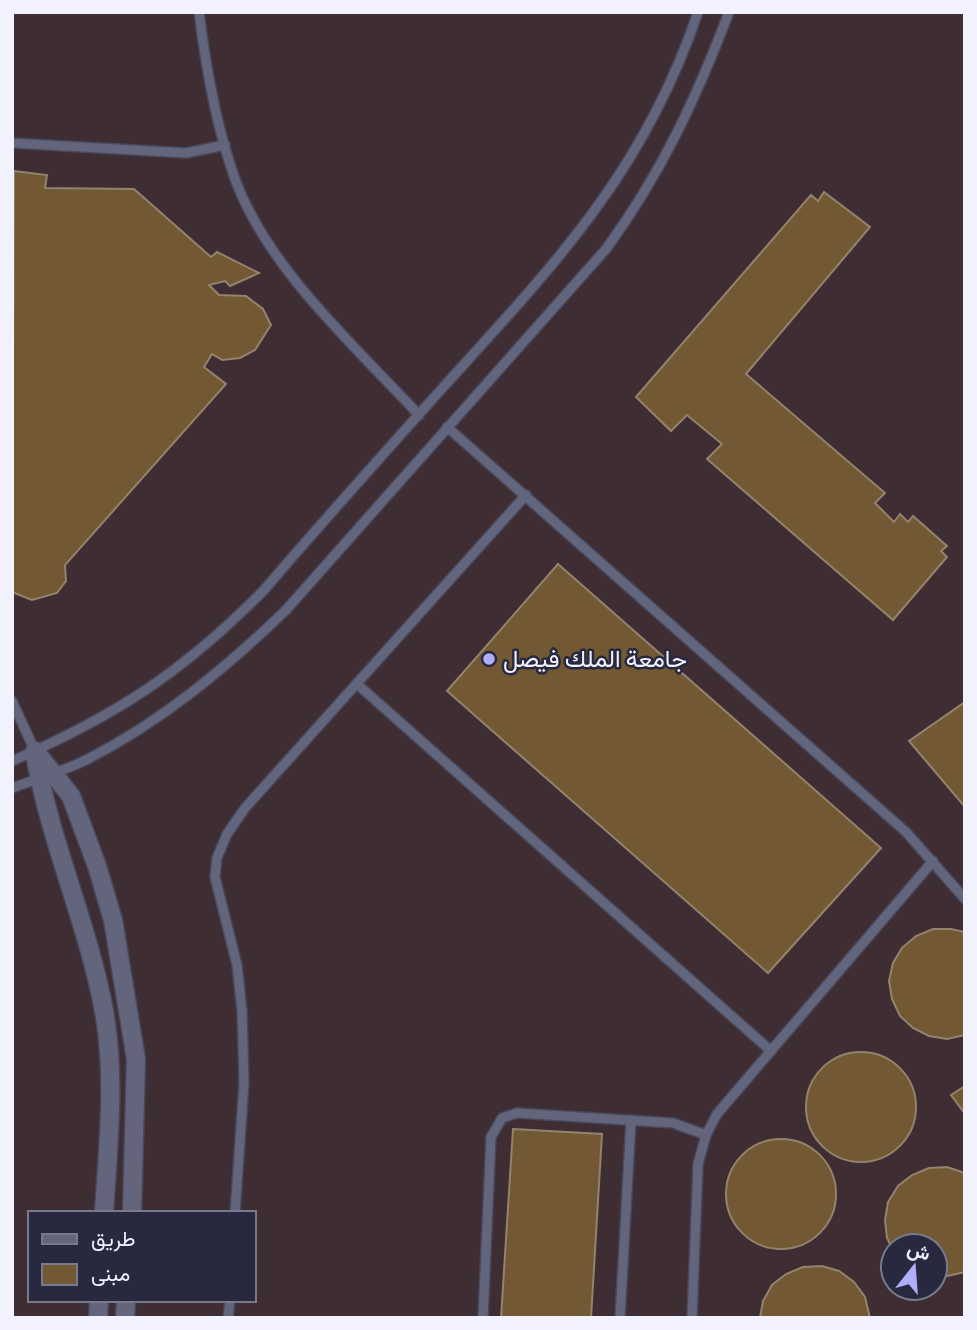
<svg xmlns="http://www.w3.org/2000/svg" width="977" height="1330" font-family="'Exo 2',Vazirmatn,sans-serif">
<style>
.education{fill:#3f2d34;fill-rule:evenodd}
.building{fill:#735933;stroke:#94836c;stroke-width:2}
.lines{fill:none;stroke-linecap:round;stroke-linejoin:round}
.lane-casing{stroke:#474759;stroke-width:12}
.street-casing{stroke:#474759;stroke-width:21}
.lane{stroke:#63657d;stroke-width:9}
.street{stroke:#63657d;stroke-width:18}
.poi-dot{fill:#b0aefa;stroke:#28293f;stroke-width:2.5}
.labels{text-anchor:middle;stroke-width:5;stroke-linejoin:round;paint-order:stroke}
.poi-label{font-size:24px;fill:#f1f2fe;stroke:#28293f;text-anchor:start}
</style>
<rect width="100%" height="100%" fill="#28293f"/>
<!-- education -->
<path class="education" d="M12 12H965V1318H12ZM30 1213H254V1300H30ZM893 1246H935V1288H893Z"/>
<!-- building -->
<g class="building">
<path d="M14 171 47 175 45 188 134 189 211 257 217 252 259 273 230 286 225 281 209 285 219 295 246 296 263 309 271 325 255 350 240 358 222 360 212 354 204 367 226 384 65 565 66 581 57 593 32 600 12 592Z"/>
<path d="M824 192 870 227 746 374 885 493 875 503 894 522 900 514 908 522 913 516 947 546 941 551 947 557 893 620 707 459 722 444 687 415 671 431 636 397 811 195 818 201Z"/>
<path d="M558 564 881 848 768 973 447 691Z"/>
<path d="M965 702V807L909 741Z"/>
<path d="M933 929H951L965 932V1035L947 1039 929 1036 913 1028 900 1016 892 999 889 981 893 963 902 948 916 936Z"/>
<circle cx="861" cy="1107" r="55"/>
<path d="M965 1086V1114L951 1095Z"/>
<path d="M513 1129 602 1134 591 1318H501Z"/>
<circle cx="781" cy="1194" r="55"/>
<path d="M947 1167 965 1173V1272L943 1277H935V1246H893V1250L887 1238 885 1220 888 1202 898 1186 912 1175 929 1168Z"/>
<path d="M822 1266 839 1271 854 1282 865 1297 870 1318H760L763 1301 772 1285 786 1274 803 1267Z"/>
</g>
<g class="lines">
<!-- lane casing -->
<g class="lane-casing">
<g id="lane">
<path d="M199 12C206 69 216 126 235 179 268 269 355 346 419 415"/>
<path d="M12 143 186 153 225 145"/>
<path d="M447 427 906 832 965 899"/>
<path d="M357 684 771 1051"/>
<path d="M12 701 35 751"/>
<path d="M12 761C117 715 183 672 264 590 324 520 385 452 447 383 556 263 645 170 698 12"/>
<path d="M12 788C37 779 64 771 88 759 162 721 226 668 286 610L606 249C661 174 696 99 729 12"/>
<path d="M235 1213 244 1083 242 1011 237 965 215 877 217 858 227 834 245 808 526 495"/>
<path d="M228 1318 230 1300"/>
<path d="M483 1318 491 1137 502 1118 517 1113 673 1123 706 1135"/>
<path d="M620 1318 631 1120"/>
<path d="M692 1318 698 1164 706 1135 717 1114 933 861"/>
</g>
</g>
<!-- street casing -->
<g class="street-casing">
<g id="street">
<path d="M35 751 71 796 97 866 113 920 136 1059 132 1213"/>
<path d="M35 754C50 842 88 924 104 1011 116 1077 108 1146 104 1213"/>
<path d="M98 1318 99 1300"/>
<path d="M125 1318 126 1300"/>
</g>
</g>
<!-- lane -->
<use href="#lane" class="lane"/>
<!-- street -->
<use href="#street" class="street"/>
</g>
<!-- markers -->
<circle class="poi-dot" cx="489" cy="659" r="7"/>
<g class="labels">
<!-- poi labels -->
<g class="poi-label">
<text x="503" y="667">جامعة الملك فيصل</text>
</g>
</g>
<!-- border -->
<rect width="977" height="1330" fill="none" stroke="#f1f2fe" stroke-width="28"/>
<!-- legend -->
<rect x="28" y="1211" width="228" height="91" fill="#28293f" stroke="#78798b" stroke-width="2"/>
<rect x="42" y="1234" width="35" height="10" fill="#63657d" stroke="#78798b" stroke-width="2"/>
<text x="91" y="1246" font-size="21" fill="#f1f2fe">طريق</text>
<rect x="42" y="1264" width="35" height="21" fill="#735933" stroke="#78798b" stroke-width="2"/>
<text x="91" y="1281" font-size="21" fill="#f1f2fe">مبنى</text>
<!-- north arrow -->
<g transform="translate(914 1267) rotate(17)"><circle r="33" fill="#28293f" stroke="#78798b" stroke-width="2"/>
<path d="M0-5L12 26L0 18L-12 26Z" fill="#b0aefa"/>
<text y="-10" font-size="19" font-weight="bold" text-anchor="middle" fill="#f1f2fe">ش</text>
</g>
</svg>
